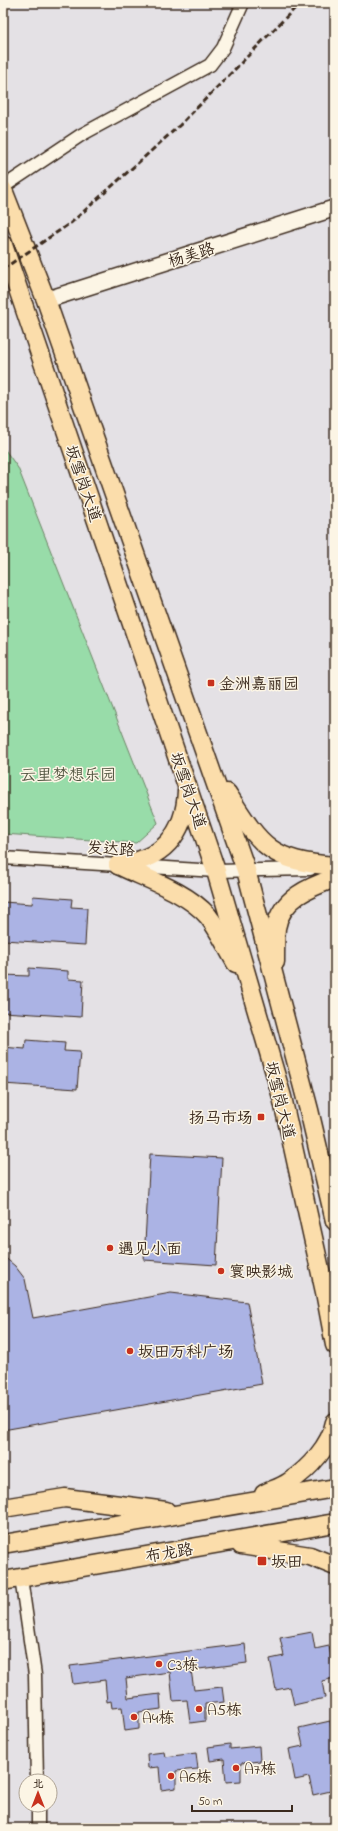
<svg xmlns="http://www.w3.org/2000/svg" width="338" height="1831" font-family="'Indie Flower','LXGW WenKai TC',sans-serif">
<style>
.green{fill:#98dca9;stroke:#6a8364}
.building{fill:#abb3e4;stroke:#3b2a1e}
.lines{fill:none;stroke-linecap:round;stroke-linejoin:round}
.street-casing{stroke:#3b2a1e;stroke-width:15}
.secondary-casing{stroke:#3b2a1e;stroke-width:19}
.primary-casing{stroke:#3b2a1e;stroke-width:21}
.street{stroke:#fcf5e5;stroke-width:12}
.secondary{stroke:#fcf5e5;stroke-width:16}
.primary{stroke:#fbddab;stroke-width:18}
.rail{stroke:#3b2a1e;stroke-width:3;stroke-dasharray:6 3;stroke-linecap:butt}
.poi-dot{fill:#c8321e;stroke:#fcf5e5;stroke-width:1.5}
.labels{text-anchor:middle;stroke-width:3;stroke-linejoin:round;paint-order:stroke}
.street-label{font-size:16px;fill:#3b2a1e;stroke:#fcf5e5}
.poi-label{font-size:16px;fill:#3b2a1e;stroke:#fcf5e5;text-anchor:start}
.park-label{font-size:16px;fill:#525641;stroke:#fcf5e5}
</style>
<rect width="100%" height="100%" fill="#e4e1e5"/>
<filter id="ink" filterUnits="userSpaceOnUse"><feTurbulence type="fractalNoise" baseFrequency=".025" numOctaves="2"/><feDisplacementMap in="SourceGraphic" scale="8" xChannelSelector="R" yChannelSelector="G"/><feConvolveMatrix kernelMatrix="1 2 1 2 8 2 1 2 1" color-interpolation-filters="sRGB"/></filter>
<g filter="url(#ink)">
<!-- green -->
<path class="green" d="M3 447 18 468 158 823 136 843 3 834Z"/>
<!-- building -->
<g class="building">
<path d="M33 896 72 899 71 907 87 908 85 945 3 940V902L32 904Z"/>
<path d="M29 968 68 971V979L83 980 81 1017 3 1012V975L29 976Z"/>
<path d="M26 1040 65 1043 64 1051 80 1052 77 1089 3 1084V1047L25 1049Z"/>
<path d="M150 1154 222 1158 216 1265 144 1260Z"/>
<path d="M3 1256 15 1266 25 1279 33 1318 171 1293 247 1302 262 1384 3 1430Z"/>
<path d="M312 1632 315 1649 329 1646 335 1678 322 1681 325 1698 294 1705 290 1687 276 1690 270 1659 284 1656 280 1638Z"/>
<path d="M245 1644 247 1663 191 1670 194 1690 222 1687 224 1702 205 1704V1721L190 1723 187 1700 173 1701 170 1672 126 1678 128 1698 160 1694 161 1709 139 1712V1729L125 1731 122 1707 112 1708 111 1701 107 1702 105 1680 73 1684 70 1666Z"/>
<path d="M330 1721 335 1744V1790L313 1795 309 1777 295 1780 289 1749 303 1746 299 1728Z"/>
<path d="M230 1744V1749L259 1746 260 1761 241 1763V1781L226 1782 224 1759 210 1761 208 1747Z"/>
<path d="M164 1752 165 1757 196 1753 198 1769 176 1771V1788L161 1790 159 1767 148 1768 147 1754Z"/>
</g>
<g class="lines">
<!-- street casing -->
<g class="street-casing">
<g id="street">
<path d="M3 187 81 135 210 65 223 48 243 3"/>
<path d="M3 858 216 871 310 869"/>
<path d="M21 1578 35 1675 37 1781"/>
<path d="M38 1805V1828"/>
</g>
</g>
<!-- secondary casing -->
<g class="secondary-casing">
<path id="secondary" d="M46 300 335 208"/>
</g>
<!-- primary casing -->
<g class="primary-casing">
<g id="primary">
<path d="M3 190 46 300 246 870 309 1110 335 1221"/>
<path d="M3 245 216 871 282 1097 325 1292 335 1345"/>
<path d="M227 793C261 846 269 861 335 866"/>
<path d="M118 865C147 879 187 892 208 916 219 930 227 948 236 963"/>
<path d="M118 865C162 860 185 835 187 791"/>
<path d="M275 962C275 951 275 939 276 928 281 898 310 887 335 878"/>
<path d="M264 1494C272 1490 282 1487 289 1482 309 1469 331 1445 335 1422"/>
<path d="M3 1508 65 1498 166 1511"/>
<path d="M3 1544 335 1488"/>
<path d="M241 1545 310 1556 335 1566"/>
<path d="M3 1581 335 1523"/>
</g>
</g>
<!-- street -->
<use href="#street" class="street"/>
<!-- secondary -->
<use href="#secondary" class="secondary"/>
<!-- primary -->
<use href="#primary" class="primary"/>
<!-- rail -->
<path class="rail" d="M3 269 72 222 180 125 300 3"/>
</g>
</g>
<!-- markers -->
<g class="poi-dot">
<rect x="207" y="679" width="8" height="8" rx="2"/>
<rect x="257" y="1113" width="8" height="8" rx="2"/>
<circle cx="110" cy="1248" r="4"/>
<circle cx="221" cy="1271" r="4"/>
<circle cx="130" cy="1351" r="4"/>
<rect x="257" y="1556" width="10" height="10" rx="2"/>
<circle cx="159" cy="1664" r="4"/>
<circle cx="199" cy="1709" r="4"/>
<circle cx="134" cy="1717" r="4"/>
<circle cx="236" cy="1768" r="4"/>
<circle cx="171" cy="1776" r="4"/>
</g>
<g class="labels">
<!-- street labels -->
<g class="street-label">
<text transform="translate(191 254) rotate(-18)" y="6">杨美路</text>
<text transform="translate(84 483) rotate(71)" y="6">坂雪岗大道</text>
<text transform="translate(189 790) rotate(71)" y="6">坂雪岗大道</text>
<text transform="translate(111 848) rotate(3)" y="6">发达路</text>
<text transform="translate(281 1100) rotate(76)" y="6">坂雪岗大道</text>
<text transform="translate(169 1552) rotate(-10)" y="6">布龙路</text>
</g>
<!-- poi labels -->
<g class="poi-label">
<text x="219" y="689">金洲嘉丽园</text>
<text x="253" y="1123" text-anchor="end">扬马市场</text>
<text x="118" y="1254">遇见小面</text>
<text x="229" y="1277">寰映影城</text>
<text x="138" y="1357">坂田万科广场</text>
<text x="271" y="1567">坂田</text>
<text x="167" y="1670">C3栋</text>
<text x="207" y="1715">A5栋</text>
<text x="142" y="1723">A4栋</text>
<text x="244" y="1774">A7栋</text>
<text x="179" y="1782">A6栋</text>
</g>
<!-- park labels -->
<g class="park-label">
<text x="68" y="780">云里梦想乐园</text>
</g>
</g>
<!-- margin -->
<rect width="338" height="1831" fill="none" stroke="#fcf5e5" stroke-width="16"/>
<rect x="8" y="8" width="322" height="1815" fill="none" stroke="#3b2a1e" stroke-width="1.5" filter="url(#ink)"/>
<!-- north arrow -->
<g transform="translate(38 1793)"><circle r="19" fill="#fcf5e5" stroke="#afa495"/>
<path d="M0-3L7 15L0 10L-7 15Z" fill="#c8321e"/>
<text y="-6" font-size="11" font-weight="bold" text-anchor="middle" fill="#3b2a1e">北</text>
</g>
<!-- scale -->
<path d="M192 1805v6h100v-6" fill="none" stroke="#3b2a1e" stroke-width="2"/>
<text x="198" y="1805" font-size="12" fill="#3b2a1e" stroke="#fcf5e5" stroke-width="3" paint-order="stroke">50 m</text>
</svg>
